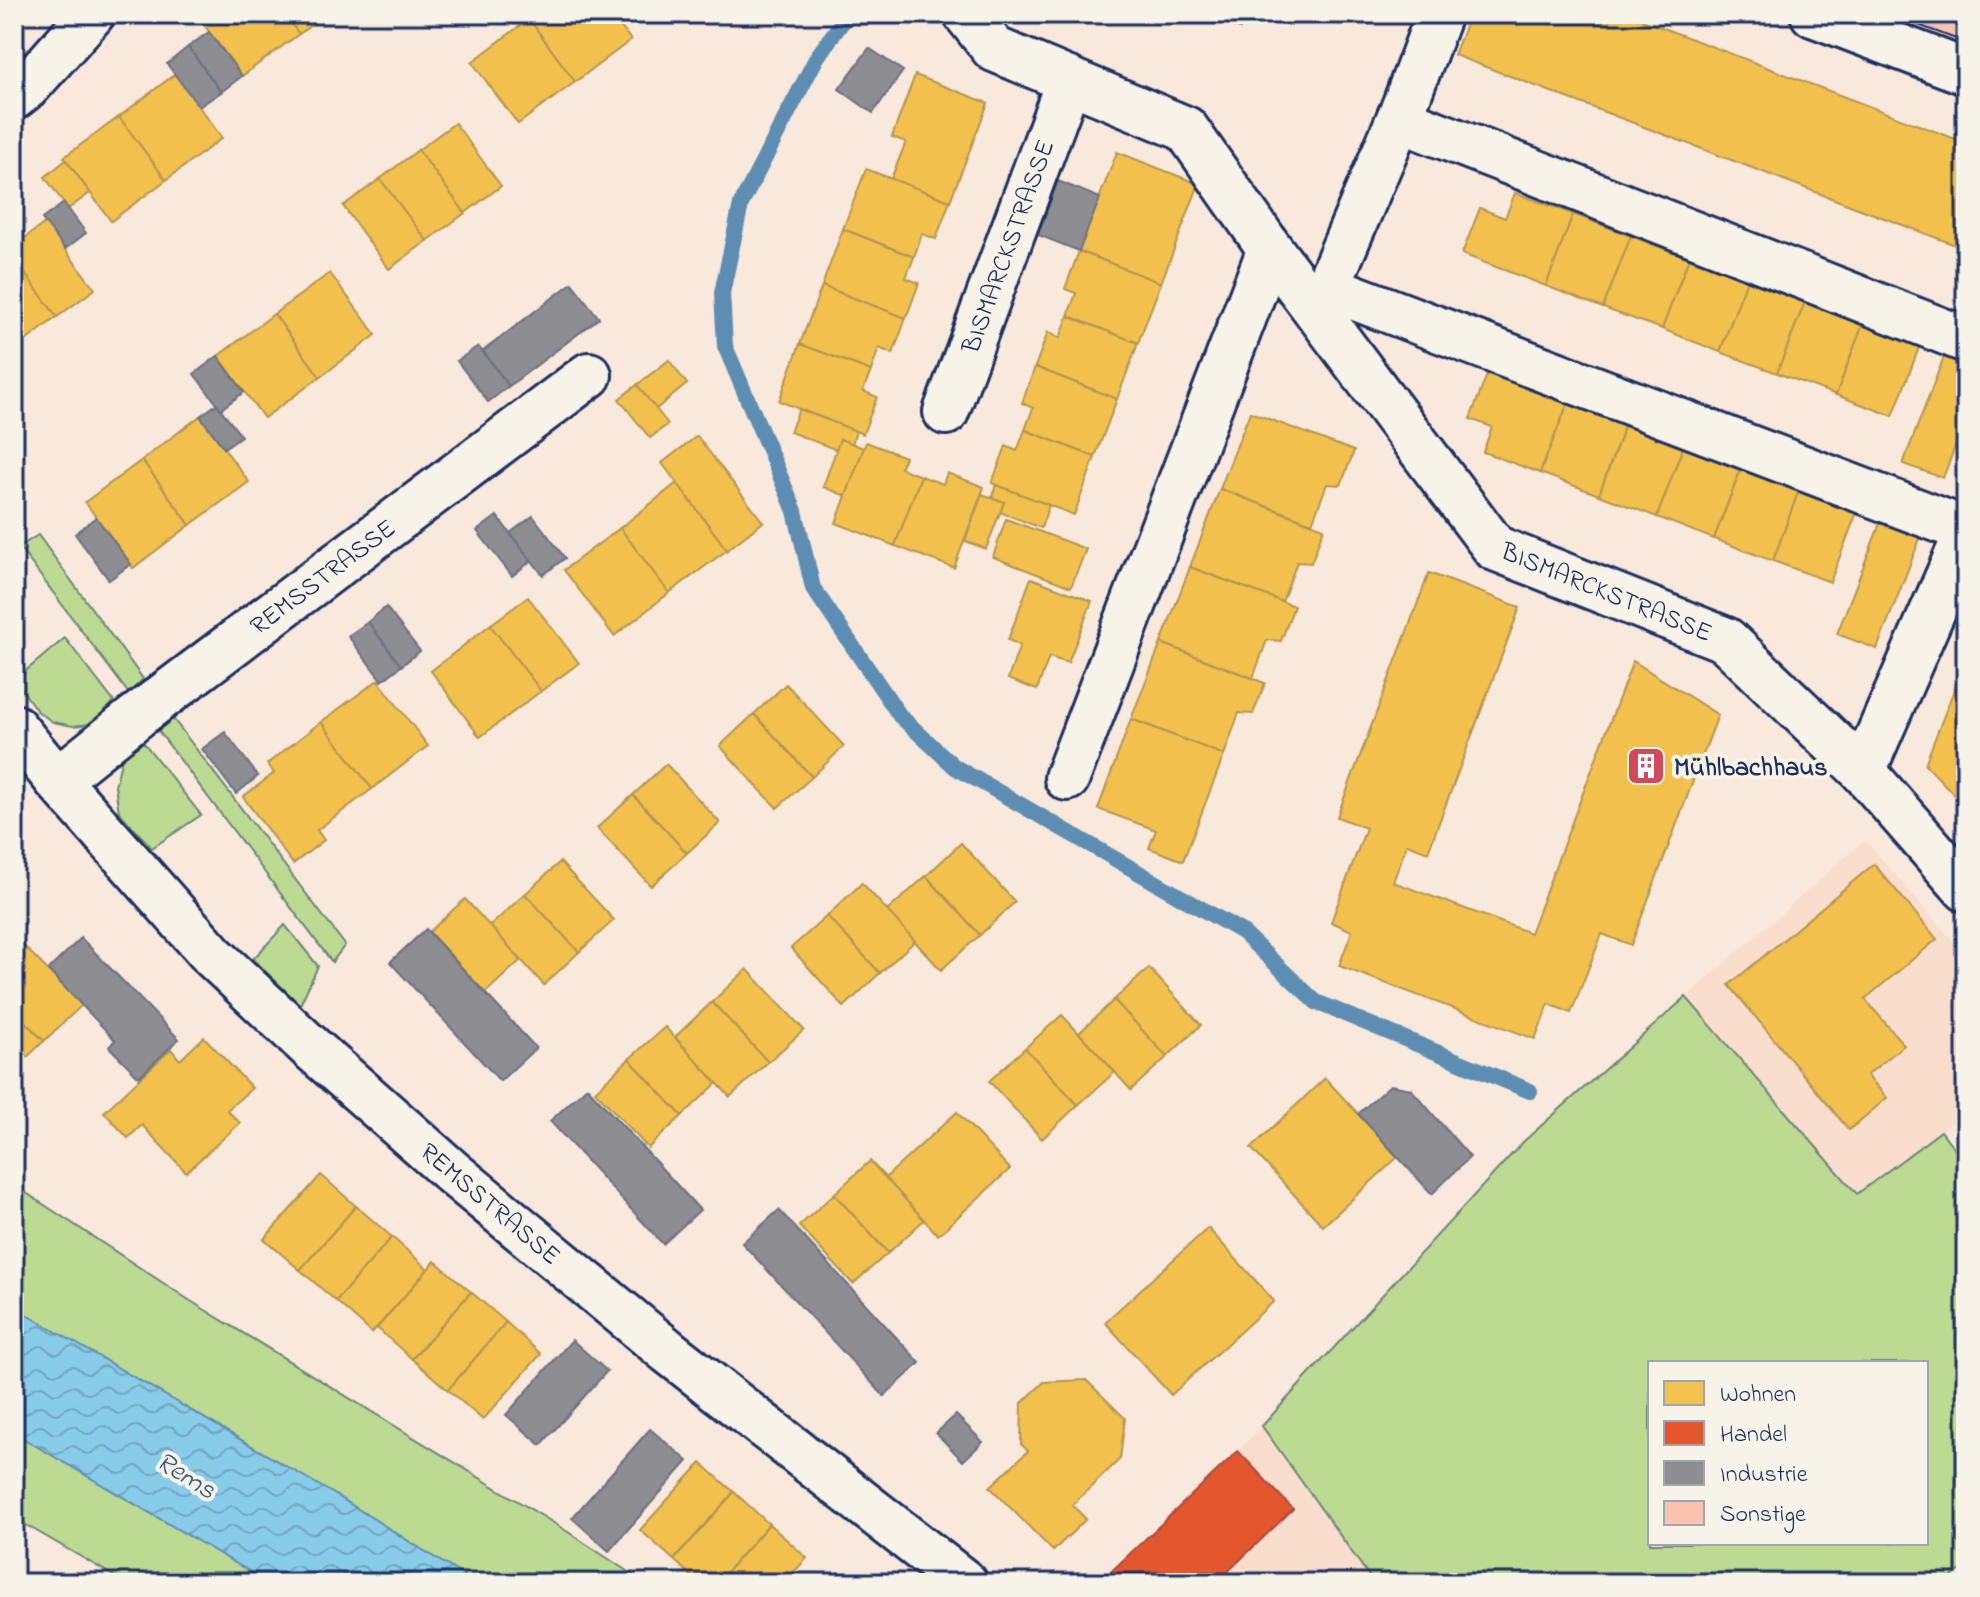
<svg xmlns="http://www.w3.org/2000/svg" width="1980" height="1597" font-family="'Indie Flower',sans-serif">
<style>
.built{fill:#f9dece}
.green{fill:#bdda92;stroke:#6c8478;stroke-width:2;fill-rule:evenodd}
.water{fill:url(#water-waves);stroke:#5d8db2;stroke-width:2}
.homes{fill:#f2c14e;stroke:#b29553;stroke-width:2}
.shops{fill:#e4572e;stroke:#a84b3c;stroke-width:2}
.industry{fill:#8d8d92;stroke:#6b7182;stroke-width:2}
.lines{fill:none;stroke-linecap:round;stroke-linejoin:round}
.stream{stroke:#5d8db2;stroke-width:16}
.building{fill:#fbc3ae;stroke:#1b2f5e;stroke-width:2}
.minor-casing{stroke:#1b2f5e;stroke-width:50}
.minor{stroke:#f7f3e8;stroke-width:44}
.labels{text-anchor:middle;stroke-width:8;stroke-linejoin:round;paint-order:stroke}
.street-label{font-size:26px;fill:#1b2f5e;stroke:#f7f3e8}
.poi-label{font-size:26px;font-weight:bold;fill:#1b2f5e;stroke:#f7f3e8;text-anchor:start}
.water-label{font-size:28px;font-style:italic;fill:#365681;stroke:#f7f3e8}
</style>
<defs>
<pattern id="water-waves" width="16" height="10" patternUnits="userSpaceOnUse" patternTransform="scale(2)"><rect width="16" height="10" fill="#89ccea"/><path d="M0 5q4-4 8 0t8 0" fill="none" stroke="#6fa6c1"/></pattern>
</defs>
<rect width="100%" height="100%" fill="#f8e9dc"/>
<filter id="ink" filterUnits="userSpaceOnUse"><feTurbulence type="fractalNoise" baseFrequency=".0125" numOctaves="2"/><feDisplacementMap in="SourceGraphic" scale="16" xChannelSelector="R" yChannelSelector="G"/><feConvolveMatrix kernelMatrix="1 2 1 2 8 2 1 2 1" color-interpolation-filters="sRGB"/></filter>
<g filter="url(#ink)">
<!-- built -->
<g class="built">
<path d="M1865 840 1966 956V1112L1857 1195 1686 997Z"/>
<path d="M1262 1426 1374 1583H1099L1238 1451Z"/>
</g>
<!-- green -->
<g class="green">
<path d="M38 535 143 679 129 694 19 547Z"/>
<path d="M65 638 114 702 91 724 73 726 53 722 37 711 15 680Z"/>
<path d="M171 716 345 945 332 962 157 729Z"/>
<path d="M141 739 201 815 152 848 119 812 115 786 122 758Z"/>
<path d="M285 925 318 966 300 1005 253 959Z"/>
<path d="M1686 997 1857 1194 1941 1131 1966 1164V1566L1944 1583H1374L1262 1426 1523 1142ZM1926 1363V1543H1650V1363Z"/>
<path d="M14 1185 189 1300 565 1530 645 1583H126L14 1518Z"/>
</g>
<!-- water -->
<path class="water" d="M14 1307 339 1497 475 1583H269L14 1433Z"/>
<!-- homes -->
<g class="homes">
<path d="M196 14H284L299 34 242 76Z"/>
<path d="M284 14H326L299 34Z"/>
<path d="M536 14H611L631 40 575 82 529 19Z"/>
<path d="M1201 14H1246L1240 29Z"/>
<path d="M1470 14H1644L1642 20 1966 143V249L1454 55Z"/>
<path d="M529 19 575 82 518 124 472 62Z"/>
<path d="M175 74 222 138 166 180 119 117Z"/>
<path d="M915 75 988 103 950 201 891 179 906 142 892 137Z"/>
<path d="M119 117 166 180 111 221 64 157Z"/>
<path d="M455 123 501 186 465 213 418 150Z"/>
<path d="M418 150 465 213 427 241 380 179Z"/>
<path d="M1117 152 1199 184 1161 283 1079 251Z"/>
<path d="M66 160 90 193 68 209 45 177Z"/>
<path d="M866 169 950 201 936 239 922 234 914 257 843 229Z"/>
<path d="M380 179 427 241 389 269 343 206Z"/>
<path d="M1515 193 1573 214 1546 286 1462 254 1480 208 1505 218Z"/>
<path d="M1573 214 1631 236 1603 308 1546 286Z"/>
<path d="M45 223 95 289 57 317 14 259V246Z"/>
<path d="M843 229 914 257 906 278 919 283 906 318 822 286Z"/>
<path d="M1631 236 1689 258 1662 329 1603 308Z"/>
<path d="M1079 251 1161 283 1138 343 1068 316 1076 293 1065 289Z"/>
<path d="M1689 258 1747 280 1720 352 1662 329Z"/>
<path d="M14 259 57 317 19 346 14 339Z"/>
<path d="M330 273 376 335 320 377 274 314Z"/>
<path d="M1747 280 1805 302 1777 373 1720 352Z"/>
<path d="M822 286 906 318 893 354 879 348 871 371 800 344Z"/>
<path d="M1805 302 1863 324 1836 395 1777 373Z"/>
<path d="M274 314 320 377 264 418 218 356Z"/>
<path d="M1068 316 1138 343 1117 399 1035 367 1048 332 1060 338Z"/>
<path d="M1863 324 1920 345 1893 416 1836 395Z"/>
<path d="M800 344 871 371 863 391 877 397 863 434 779 401Z"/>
<path d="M1945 354 1966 362V418L1943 478 1903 464Z"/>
<path d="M669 360 687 384 656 409 637 385Z"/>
<path d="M1035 367 1117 399 1095 457 1025 430 1033 408 1022 403Z"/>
<path d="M1488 372 1568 403 1540 473 1483 452 1492 427 1470 419Z"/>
<path d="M637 385 668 424 650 438 619 399Z"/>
<path d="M1568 403 1625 424 1599 495 1540 473Z"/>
<path d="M799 409 856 431 852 444 840 439 837 450 790 432Z"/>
<path d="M1250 412 1354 451 1341 485 1327 484 1312 523 1220 489Z"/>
<path d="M200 416 249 482 190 525 142 460Z"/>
<path d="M1625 424 1683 447 1657 517 1599 495Z"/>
<path d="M1025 430 1095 457 1074 515 992 483 1006 446 1017 451Z"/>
<path d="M697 436 763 522 727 550 662 463Z"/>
<path d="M840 439 864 448 846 496 823 487Z"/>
<path d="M866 442 905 457 900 468 921 476 895 546 836 523Z"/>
<path d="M1683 447 1741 469 1714 539 1657 517Z"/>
<path d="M142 460 190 525 133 568 85 502Z"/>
<path d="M1741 469 1799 490 1773 561 1714 539Z"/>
<path d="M947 473 984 487 954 568 895 546 921 476 943 484Z"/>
<path d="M677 483 727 550 669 593 620 528Z"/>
<path d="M996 485 1049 505 1041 528 1000 512 1004 502 992 497Z"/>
<path d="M1220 489 1324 528 1311 563 1297 562 1282 602 1190 567Z"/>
<path d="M1799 490 1857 512 1830 582 1773 561Z"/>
<path d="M982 494 1004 502 986 549 965 541Z"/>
<path d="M1006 519 1086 549 1071 587 993 557Z"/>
<path d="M1881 521 1921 536 1877 649 1837 634Z"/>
<path d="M620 528 669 593 614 636 564 570Z"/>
<path d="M1190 567 1294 606 1281 641 1267 640 1253 678 1161 643Z"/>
<path d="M1429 573 1520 607 1428 852 1407 844 1393 882 1530 933 1633 661 1718 715 1631 945 1602 934 1571 1013 1549 1004 1535 1039 1339 966 1352 931 1331 922 1366 828 1337 817Z"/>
<path d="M1031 578 1092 601 1068 663 1049 657 1037 690 1008 679 1020 645 1008 640Z"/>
<path d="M528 597 579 663 541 691 490 625Z"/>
<path d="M490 625 541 691 480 737 431 671Z"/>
<path d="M1161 643 1265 683 1253 714 1239 713 1224 755 1131 719Z"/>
<path d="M1966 659V807L1925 764Z"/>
<path d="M378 680 428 746 372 789 321 722Z"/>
<path d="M786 684 844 746 812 777 754 714Z"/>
<path d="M754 714 812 777 777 808 720 746Z"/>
<path d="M1131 719 1224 755 1183 861 1149 848 1156 830 1098 809Z"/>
<path d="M321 722 372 789 317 830 324 840 293 864 243 797 274 773 267 764Z"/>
<path d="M666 764 720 823 687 853 633 795Z"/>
<path d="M633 795 687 853 651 886 597 828Z"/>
<path d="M961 843 1015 902 980 935 926 876Z"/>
<path d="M560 862 614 920 579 952 525 894Z"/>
<path d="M1874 864 1937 939 1865 999 1904 1045 1867 1075 1887 1098 1849 1130 1729 985Z"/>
<path d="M926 876 980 935 941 970 887 911Z"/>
<path d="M862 883 915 941 880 973 827 916Z"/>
<path d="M525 894 579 952 544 985 490 926Z"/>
<path d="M465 899 521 960 485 993 429 932Z"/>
<path d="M827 916 880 973 844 1007 791 948Z"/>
<path d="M21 943 82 1005 44 1041 14 1011V950Z"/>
<path d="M1149 968 1201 1025 1167 1057 1114 1000Z"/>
<path d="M747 969 804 1030 768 1062 712 1002Z"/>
<path d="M1114 1000 1167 1057 1131 1090 1079 1033Z"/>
<path d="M712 1002 768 1062 730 1097 675 1037Z"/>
<path d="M14 1011 44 1041 14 1070Z"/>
<path d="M1062 1015 1115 1072 1078 1105 1025 1048Z"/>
<path d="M665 1027 717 1083 682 1116 629 1059Z"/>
<path d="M204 1037 252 1088 227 1110 240 1123 186 1172 142 1125 128 1138 104 1112 171 1049 180 1060Z"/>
<path d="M1025 1048 1078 1105 1042 1139 989 1081Z"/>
<path d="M629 1059 682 1116 648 1148 595 1091Z"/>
<path d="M1325 1078 1398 1157 1323 1226 1251 1148Z"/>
<path d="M957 1112 1010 1169 938 1235 885 1178Z"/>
<path d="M870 1161 924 1220 888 1253 834 1194Z"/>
<path d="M321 1175 356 1206 300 1270 264 1239Z"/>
<path d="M834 1194 888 1253 853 1284 799 1226Z"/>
<path d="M356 1206 392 1237 336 1301 300 1270Z"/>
<path d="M1208 1228 1274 1301 1171 1395 1105 1322Z"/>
<path d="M392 1237 428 1269 372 1333 336 1301Z"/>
<path d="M435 1261 471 1292 412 1359 377 1328Z"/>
<path d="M471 1292 506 1322 448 1390 412 1359Z"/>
<path d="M506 1322 541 1354 483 1420 448 1390Z"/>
<path d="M1086 1380 1125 1418 1120 1459 1072 1505 1086 1519 1053 1551 990 1487 1028 1451 1021 1444 1022 1403 1044 1382Z"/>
<path d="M701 1463 734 1492 674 1560 640 1530Z"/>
<path d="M734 1492 769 1524 717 1583H699L674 1560Z"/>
<path d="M769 1524 807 1558 784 1583H717Z"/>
</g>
<!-- shops -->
<path class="shops" d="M1238 1451 1293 1509 1216 1583H1099Z"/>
<!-- industry -->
<g class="industry">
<path d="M209 32 242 76 221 92 188 47Z"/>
<path d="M188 47 221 92 199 107 167 64Z"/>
<path d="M869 48 903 71 873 113 839 89Z"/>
<path d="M1058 181 1100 198 1079 251 1038 235Z"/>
<path d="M64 203 86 233 65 249 42 219Z"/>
<path d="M572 283 599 318 509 386 483 351Z"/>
<path d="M478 346 509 386 488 402 457 361Z"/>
<path d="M218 356 244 392 221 409 194 374Z"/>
<path d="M217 404 241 436 224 448 200 416Z"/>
<path d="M497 516 531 561 512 576 477 531Z"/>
<path d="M533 516 565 558 543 575 510 533Z"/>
<path d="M96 517 131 564 109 580 75 534Z"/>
<path d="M386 607 420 651 401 666 368 622Z"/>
<path d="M368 622 401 666 382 681 348 636Z"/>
<path d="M225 732 258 776 236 794 202 749Z"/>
<path d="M426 929 536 1048 500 1081 390 962Z"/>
<path d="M81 938 179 1039 139 1077 109 1047 115 1040 48 970Z"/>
<path d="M1390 1085 1411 1089 1470 1157 1432 1194 1358 1114Z"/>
<path d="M587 1087 700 1210 663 1244 550 1121Z"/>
<path d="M779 1210 920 1363 884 1396 742 1243Z"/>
<path d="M572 1340 607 1371 541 1445 506 1415Z"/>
<path d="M956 1415 983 1442 963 1461 936 1433Z"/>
<path d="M650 1429 688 1461 609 1551 572 1518Z"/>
<path d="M794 1572 807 1583H784Z"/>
</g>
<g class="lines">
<!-- stream -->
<path class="stream" d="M848 14 817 57 741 204 722 293 725 346 795 511 813 588 900 716 955 767 1242 932 1316 1002 1530 1091"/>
</g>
<!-- building -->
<path class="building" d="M1889 14H1966V28L1961 41Z"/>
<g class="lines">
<!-- minor casing -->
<g class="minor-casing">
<g id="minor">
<path d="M966 14 994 49 1186 129 1270 249 1495 548 1726 640 1863 771 1966 535"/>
<path d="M1813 14 1966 72"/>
<path d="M14 97 29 85 92 14"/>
<path d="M1399 119 1966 340"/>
<path d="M1327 287 1966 530"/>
<path d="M1317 311 1404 107 1439 14"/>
<path d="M946 412 1069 80"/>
<path d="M14 727 57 780 213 956 309 1046 453 1173 669 1352 965 1583"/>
<path d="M1863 771 1966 889"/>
<path d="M1067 778 1270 249"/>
<path d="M57 780 137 716 589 375"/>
</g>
</g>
<!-- minor -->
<use href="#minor" class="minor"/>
</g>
</g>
<!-- icons -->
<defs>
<g id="building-square" transform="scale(2)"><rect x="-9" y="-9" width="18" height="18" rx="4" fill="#d1495b" stroke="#f7f3e8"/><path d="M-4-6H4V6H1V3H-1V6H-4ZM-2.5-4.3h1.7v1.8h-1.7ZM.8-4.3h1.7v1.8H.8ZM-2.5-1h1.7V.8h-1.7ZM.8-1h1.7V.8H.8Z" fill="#fff"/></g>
</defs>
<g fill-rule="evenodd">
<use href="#building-square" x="1646" y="766"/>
</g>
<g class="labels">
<!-- street labels -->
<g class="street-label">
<text transform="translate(1007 246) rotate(-70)" y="9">BISMARCKSTRASSE</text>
<text transform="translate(322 576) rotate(-37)" y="9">REMSSTRASSE</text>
<text transform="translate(1607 591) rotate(22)" y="9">BISMARCKSTRASSE</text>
<text transform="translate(491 1203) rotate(40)" y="9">REMSSTRASSE</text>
</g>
<!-- poi labels -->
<g class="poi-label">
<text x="1674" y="775">Mühlbachhaus</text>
</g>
<!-- water labels -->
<g class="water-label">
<text transform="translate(187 1474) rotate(32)" y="10">Rems</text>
</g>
</g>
<!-- margin -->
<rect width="1980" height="1597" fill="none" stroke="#f7f3e8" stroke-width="48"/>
<rect x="24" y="24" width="1932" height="1549" fill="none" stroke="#1b2f5e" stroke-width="3" filter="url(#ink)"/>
<!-- legend -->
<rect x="1648" y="1361" width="280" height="184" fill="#f7f3e8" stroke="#9fa5b1" stroke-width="2"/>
<rect x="1664" y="1381" width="40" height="24" fill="#f2c14e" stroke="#9fa5b1" stroke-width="2"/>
<text x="1720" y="1401" font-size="24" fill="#1b2f5e">Wohnen</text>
<rect x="1664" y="1421" width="40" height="24" fill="#e4572e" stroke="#9fa5b1" stroke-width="2"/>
<text x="1720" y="1441" font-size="24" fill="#1b2f5e">Handel</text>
<rect x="1664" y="1461" width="40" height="24" fill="#8d8d92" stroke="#9fa5b1" stroke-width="2"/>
<text x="1720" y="1481" font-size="24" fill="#1b2f5e">Industrie</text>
<rect x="1664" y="1501" width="40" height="24" fill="#fbc3ae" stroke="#9fa5b1" stroke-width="2"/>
<text x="1720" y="1521" font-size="24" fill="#1b2f5e">Sonstige</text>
</svg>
